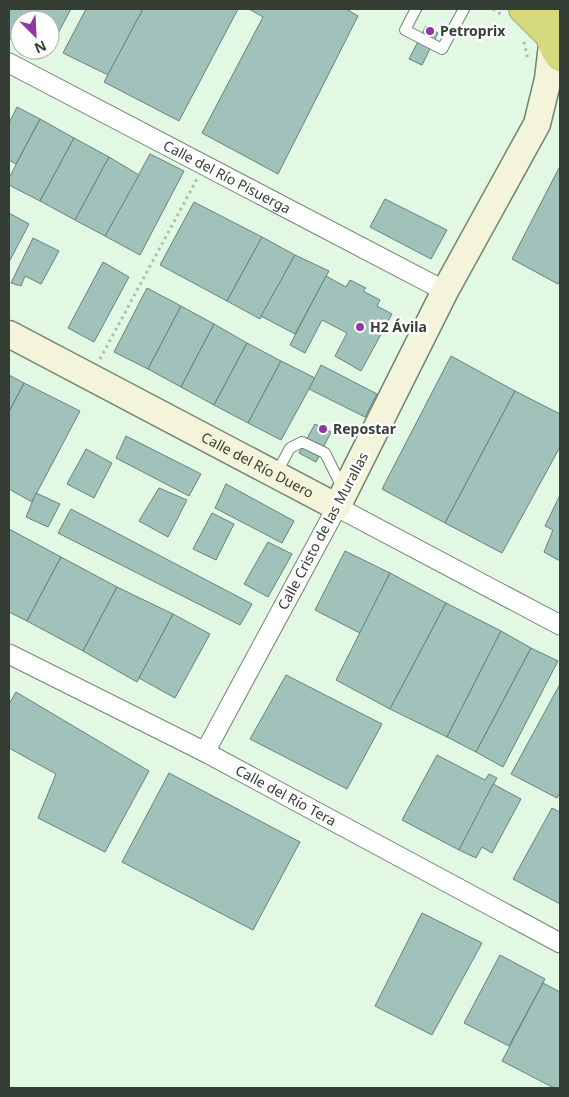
<svg xmlns="http://www.w3.org/2000/svg" width="569" height="1097" font-family="'Noto Sans',sans-serif">
<style>
.building{fill:#a0c2ba;stroke:#64837c}
.lines{fill:none;stroke-linecap:round;stroke-linejoin:round}
.lane-casing{stroke:#718571;stroke-width:12}
.street-casing{stroke:#718571;stroke-width:21}
.secondary-casing{stroke:#718571;stroke-width:29}
.highway-casing{stroke:#9ea365;stroke-width:30}
.path{stroke:#a9bba9;stroke-width:3;stroke-dasharray:2.5 4;stroke-linecap:butt}
.lane{stroke:#fff;stroke-width:10}
.street{stroke:#fff;stroke-width:19}
.secondary{stroke:#f3f4d9;stroke-width:26}
.highway{stroke:#d6d97f;stroke-width:28}
.poi-dot{fill:#9037a3;stroke:#fefefe;stroke-width:2}
.labels{text-anchor:middle;stroke-width:5;stroke-linejoin:round;paint-order:stroke}
.poi-label{font-size:14px;font-weight:bold;fill:#353e35;stroke:#fefefe;text-anchor:start}
.street-label{font-size:14px;fill:#353e35;stroke:#fefefe}
</style>
<rect width="100%" height="100%" fill="#e2f8e2"/>
<!-- building -->
<g class="building">
<path d="M9 9H71L50 48V20H20V44L9 38Z"/>
<path d="M86 9H143L108 75 63 53Z"/>
<path d="M143 9H238L179 121 104 82Z"/>
<path d="M249 9H346L358 16 278 174 202 133 263 17Z"/>
<path d="M426 26 438 33 422 65 409 59Z"/>
<path d="M22 50H49L46 55 38 51 32 59 20 54Z"/>
<path d="M17 107 40 119 16 164 9 160V123Z"/>
<path d="M40 119 74 138 40 201 9 185V178Z"/>
<path d="M74 138 109 157 75 220 40 201Z"/>
<path d="M150 154 184 171 140 255 105 236Z"/>
<path d="M109 157 139 175 105 236 75 220Z"/>
<path d="M560 166V280L558 284 512 259Z"/>
<path d="M385 199 447 230 431 259 370 227Z"/>
<path d="M194 202 262 237 227 301 160 265Z"/>
<path d="M9 213 29 224 9 262Z"/>
<path d="M262 237 295 255 260 319 227 301Z"/>
<path d="M33 238 59 251 41 284 25 276 21 286 11 283Z"/>
<path d="M295 255 329 271 295 334 261 316Z"/>
<path d="M103 262 129 277 94 342 68 328Z"/>
<path d="M326 276 346 287 350 280 366 288 363 291 380 300 377 306 392 314 361 371 335 356 347 333 322 320 305 353 290 345Z"/>
<path d="M147 288 181 306 148 369 114 352Z"/>
<path d="M181 306 214 324 181 387 148 369Z"/>
<path d="M214 324 247 343 214 405 181 387Z"/>
<path d="M247 343 281 361 248 423 214 405Z"/>
<path d="M451 356 515 391 445 523 382 489Z"/>
<path d="M281 361 315 378 281 440 248 423Z"/>
<path d="M321 365 377 394 365 417 309 389Z"/>
<path d="M9 375 24 383 9 412Z"/>
<path d="M24 383 80 411 32 502 9 489V412Z"/>
<path d="M515 391 560 414V447L502 553 445 523Z"/>
<path d="M315 424 331 432 316 462 299 453Z"/>
<path d="M126 436 201 474 189 496 116 458Z"/>
<path d="M86 449 112 463 94 498 67 484Z"/>
<path d="M226 484 294 521 282 543 215 508Z"/>
<path d="M159 488 187 500 168 537 139 521Z"/>
<path d="M36 493 60 504 48 527 26 517Z"/>
<path d="M560 495V561L544 552 553 530 545 526Z"/>
<path d="M71 509 252 604 240 625 58 533Z"/>
<path d="M212 513 234 524 216 560 193 549Z"/>
<path d="M9 529 61 557 27 621 9 612Z"/>
<path d="M268 542 292 554 268 597 244 584Z"/>
<path d="M345 551 390 573 360 633 315 610Z"/>
<path d="M61 557 117 587 83 651 27 621Z"/>
<path d="M390 573 446 603 390 709 336 680Z"/>
<path d="M117 587 173 614 137 682 83 651Z"/>
<path d="M446 603 501 631 447 737 390 709Z"/>
<path d="M173 614 210 634 175 698 139 678Z"/>
<path d="M501 631 531 648 476 752 447 737Z"/>
<path d="M531 648 558 661 503 767 476 752Z"/>
<path d="M286 675 382 724 347 789 250 739Z"/>
<path d="M560 684V793L557 798 511 774Z"/>
<path d="M16 692 149 771 105 852 38 818 56 774 9 748V704Z"/>
<path d="M437 755 485 780 489 774 497 778 459 850 402 820Z"/>
<path d="M169 773 300 842 253 930 122 862Z"/>
<path d="M493 784 521 799 492 853 482 847 476 858 459 850Z"/>
<path d="M552 808 560 812V904L513 879Z"/>
<path d="M422 913 482 943 432 1035 375 1006Z"/>
<path d="M500 955 545 979 509 1046 464 1023Z"/>
<path d="M543 983 560 992V1088H554L502 1061Z"/>
</g>
<g class="lines">
<!-- lane casing -->
<g class="lane-casing">
<g id="lane">
<path d="M416 9 405 30 442 49 464 9"/>
<path d="M276 474 290 448 302 442 325 453 343 489"/>
</g>
</g>
<!-- street casing -->
<g class="street-casing">
<g id="street">
<path id="s1" d="M9 63 445 291"/>
<path id="s2" d="M9 654 205 752 560 943"/>
<path d="M205 752 337 507 560 625"/>
</g>
</g>
<!-- secondary casing -->
<g class="secondary-casing">
<g id="secondary">
<path id="s3" d="M9 334 337 507 445 291 537 124 548 79 552 45"/>
</g>
</g>
<!-- highway casing -->
<g class="highway-casing">
<g id="highway">
<path d="M523 9 550 36"/>
<path d="M555 9C547 26 548 42 560 57"/>
</g>
</g>
<!-- path -->
<g class="path">
<path d="M493 9 502 15"/>
<path d="M524 42 528 60"/>
<path d="M100 359 197 179"/>
</g>
<!-- lane -->
<use href="#lane" class="lane"/>
<!-- street -->
<use href="#street" class="street"/>
<!-- secondary -->
<use href="#secondary" class="secondary"/>
<!-- highway -->
<use href="#highway" class="highway"/>
</g>
<!-- markers -->
<g class="poi-dot">
<circle cx="430" cy="31" r="5"/>
<circle cx="360" cy="327" r="5"/>
<circle cx="323" cy="429" r="5"/>
</g>
<g class="labels">
<!-- poi labels -->
<g class="poi-label">
<text x="440" y="36">Petroprix</text>
<text x="370" y="332">H2 Ávila</text>
<text x="333" y="434">Repostar</text>
</g>
<!-- street labels -->
<g class="street-label">
<text dy="5" stroke="none"><textPath href="#s1" startOffset="246">Calle del Río Pisuerga</textPath></text>
<text dy="5" stroke="none"><textPath href="#s3" startOffset="281">Calle del Río Duero</textPath></text>
<text transform="translate(323 531) rotate(-62)" y="5">Calle Cristo de las Murallas</text>
<text dy="5" stroke="none"><textPath href="#s2" startOffset="311">Calle del Río Tera</textPath></text>
</g>
</g>
<!-- border -->
<rect width="569" height="1097" fill="none" stroke="#353e35" stroke-width="20"/>
<!-- north arrow -->
<g transform="translate(35 35) rotate(156)"><circle r="24" fill="#fefefe" stroke="#aeb1ae"/>
<path d="M0-4L9 19L0 12L-9 19Z" fill="#9037a3"/>
<text y="-8" font-size="14" font-weight="bold" text-anchor="middle" fill="#353e35">N</text>
</g>
</svg>
